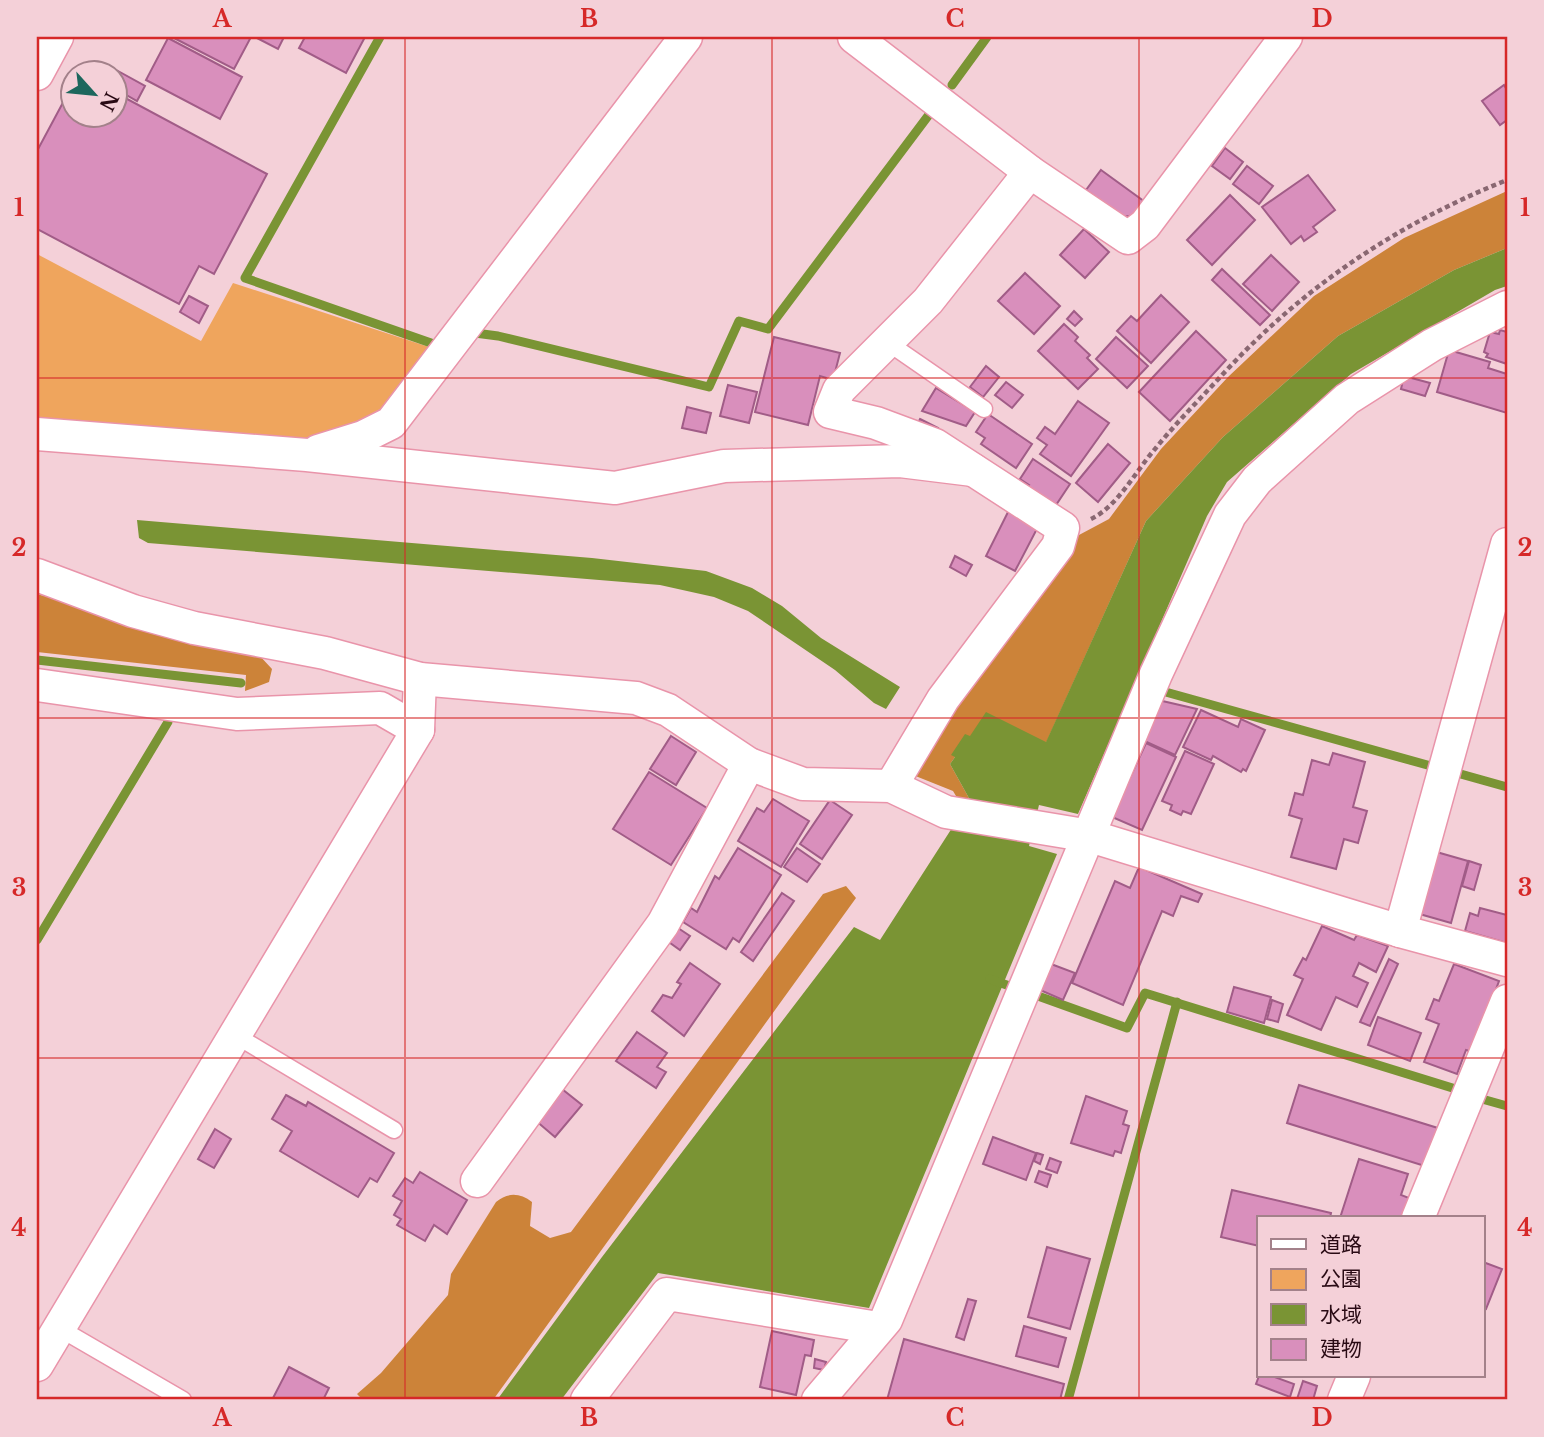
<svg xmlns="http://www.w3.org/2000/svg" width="1544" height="1437" font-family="'Libre Baskerville','Noto Sans JP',serif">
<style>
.green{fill:#efa55d}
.forest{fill:#cc8339}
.water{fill:#7a9434}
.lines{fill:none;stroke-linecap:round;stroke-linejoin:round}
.stream{stroke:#7a9434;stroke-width:9}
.building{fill:#d98fbc;stroke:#a15c87;stroke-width:2}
.service-casing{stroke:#e994aa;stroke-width:19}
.minor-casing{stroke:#e994aa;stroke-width:35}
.path{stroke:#896771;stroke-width:4.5;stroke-dasharray:5 3.5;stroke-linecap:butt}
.service{stroke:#fff;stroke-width:16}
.minor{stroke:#fff;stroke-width:32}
.grid{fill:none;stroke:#d62828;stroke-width:2;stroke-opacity:0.55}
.neatline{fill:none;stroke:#d62828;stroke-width:2.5}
.grid-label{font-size:23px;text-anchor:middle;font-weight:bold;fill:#d62828}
</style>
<rect width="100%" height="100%" fill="#f4d0d8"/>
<!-- green -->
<path class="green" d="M37 254 201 341 233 283 435 349 390 410 310 441 37 422Z"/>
<!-- forest -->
<g class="forest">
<path d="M1507 191V248L1454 270 1338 336 1223 437 1146 521 1046 743 970 736 950 764 970 800 959 801 953 791 913 775 964 696 1079 535 1109 519 1161 449 1228 377 1314 296 1404 238Z"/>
<path d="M37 594 258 654 272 669 269 682 245 691 246 675 37 652Z"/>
<path d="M846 886 856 898 493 1400H363L357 1394 381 1373 448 1295 451 1274 496 1202C508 1192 520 1193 532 1202L530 1226 550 1238 571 1232 823 894Z"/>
</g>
<!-- water -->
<g class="water">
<path d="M1507 248V286L1495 290 1351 374 1227 482 1207 516 1078 814 1039 805 1029 846 1057 854 869 1308 658 1273 561 1400H497L602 1257 854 927 880 940 970 800 950 764 955 757 951 755 965 734 970 736 986 712 1046 742 1146 521 1223 437 1338 336 1454 270Z"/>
<path d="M137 520 592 558 706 571 752 588 782 606 821 638 900 687 886 709 874 703 835 670 748 611 714 597 660 585 148 543 139 538Z"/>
</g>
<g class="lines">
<!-- stream -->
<g class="stream">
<path d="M380 37 245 278 431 343"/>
<path d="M952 85 987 37"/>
<path d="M475 333 498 336 709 387 739 321 768 329 931 112"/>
<path d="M37 660 241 683"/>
<path d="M1162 691 1431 766"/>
<path d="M1457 773 1507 787"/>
<path d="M37 940 168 722"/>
<path d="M990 979 1015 988"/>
<path d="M1038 996 1127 1028 1145 993 1459 1090"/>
<path d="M1482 1099 1507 1106"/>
<path d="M1068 1400 1177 1002"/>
</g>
</g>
<!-- building -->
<g class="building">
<path d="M172 37H251L234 69Z"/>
<path d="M255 37H284L278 49Z"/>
<path d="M305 37H365L346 73 299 48Z"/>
<path d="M168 38 242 77 220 119 146 80Z"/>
<path d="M118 71 145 86 137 101 116 89Z"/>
<path d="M74 82V116H116V93L267 174 214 274 199 266 179 304 37 229V151Z"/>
<path d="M1504 85 1507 90V120L1500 125 1482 101Z"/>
<path d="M1225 148 1243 162 1230 179 1212 166Z"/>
<path d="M1247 166 1273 186 1259 204 1233 184Z"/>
<path d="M1101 170 1145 202 1135 215 1123 217 1086 190Z"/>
<path d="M1308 175 1335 210 1313 227 1317 232 1304 241 1301 236 1291 244 1262 207Z"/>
<path d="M1230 195 1255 220 1212 265 1187 240Z"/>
<path d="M1084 229 1109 252 1085 278 1060 255Z"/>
<path d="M1271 255 1299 282 1272 311 1243 284Z"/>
<path d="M1222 269 1270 315 1260 325 1212 280Z"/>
<path d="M1025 273 1060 306 1034 334 998 301Z"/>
<path d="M1161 295 1189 322 1151 363 1117 331 1131 316 1137 321Z"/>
<path d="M189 296 208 306 199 323 180 312Z"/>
<path d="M1074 311 1082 319 1075 326 1067 319Z"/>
<path d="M1064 324 1078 337 1075 341 1090 355 1087 358 1098 369 1078 389 1038 351Z"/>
<path d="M1500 330 1507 332V364L1486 357 1488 354 1484 352 1490 332 1499 334Z"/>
<path d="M1196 331 1226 360 1170 421 1139 392Z"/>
<path d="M774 337 840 353 833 380 820 376 808 425 755 412Z"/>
<path d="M1116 337 1148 366 1127 388 1096 359Z"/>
<path d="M1449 350 1490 362 1488 368 1507 374V413L1437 392Z"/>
<path d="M986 366 999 377 983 397 970 387Z"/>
<path d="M1404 376 1430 383 1425 396 1401 389Z"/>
<path d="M1006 382 1023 395 1012 408 995 395Z"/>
<path d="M728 385 757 392 749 423 720 416Z"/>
<path d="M936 388 975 412 966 426 922 411Z"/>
<path d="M1078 401 1109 423 1071 476 1040 454 1047 445 1037 438 1045 427 1055 434Z"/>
<path d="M687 407 711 413 706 433 682 428Z"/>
<path d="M988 414 1032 444 1016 468 981 444 985 438 976 432Z"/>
<path d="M920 419 938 428 933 438 915 429Z"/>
<path d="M1108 444 1130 463 1098 502 1076 483Z"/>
<path d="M1033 459 1070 484 1054 508 1026 489 1029 485 1020 479Z"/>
<path d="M1010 508 1040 523 1015 571 986 556Z"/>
<path d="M955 556 972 565 966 576 950 567Z"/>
<path d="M1158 700 1197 709 1175 755 1140 739Z"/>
<path d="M1201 710 1238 727 1241 719 1265 730 1246 771 1243 769 1241 772 1213 756 1211 760 1183 747Z"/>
<path d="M671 736 696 752 676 785 650 769Z"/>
<path d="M1146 743 1176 757 1142 830 1112 817Z"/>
<path d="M1185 751 1214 764 1191 814 1183 811 1181 815 1170 810 1172 805 1162 801Z"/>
<path d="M1333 753 1365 762 1353 807 1367 811 1358 843 1344 839 1336 869 1291 857 1302 819 1289 815 1295 793 1303 795 1312 760 1329 765Z"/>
<path d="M649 772 707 808 671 865 613 829Z"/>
<path d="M773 799 809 821 781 867 738 841 757 808 764 812Z"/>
<path d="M830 800 852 815 822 859 800 844Z"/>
<path d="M738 848 781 875 739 942 733 938 726 949 683 922 691 908 697 912 715 876 719 879Z"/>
<path d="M797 848 820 864 807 882 784 867Z"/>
<path d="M1433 851 1468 861 1451 923 1416 913Z"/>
<path d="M1469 861 1481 865 1474 890 1462 886Z"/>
<path d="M1139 867 1202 894 1198 902 1181 896 1173 916 1162 911 1123 1005 1072 983 1115 881 1130 888Z"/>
<path d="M782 893 794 901 753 961 741 952Z"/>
<path d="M1480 908 1507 915V943L1465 931 1470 913 1478 916Z"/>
<path d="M675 926 690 936 680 950 666 940Z"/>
<path d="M1322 926 1354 940 1357 935 1388 946 1376 972 1359 963 1353 976 1368 983 1357 1007 1336 997 1321 1030 1287 1015 1303 979 1294 975 1303 958 1306 960Z"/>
<path d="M1389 959 1398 964 1370 1026 1360 1022Z"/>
<path d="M690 963 720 984 684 1036 652 1011 663 995 672 998 681 984 677 982Z"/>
<path d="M1051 964 1075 973 1063 1000 1040 990Z"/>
<path d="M1454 964 1499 981 1473 1052 1466 1050 1457 1074 1424 1062 1439 1024 1426 1019 1434 999 1439 1001Z"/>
<path d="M1234 987 1271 997 1264 1023 1227 1012Z"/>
<path d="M1272 1000 1283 1004 1278 1022 1267 1019Z"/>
<path d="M1378 1017 1421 1033 1410 1061 1368 1045Z"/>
<path d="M637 1032 667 1053 657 1067 666 1072 656 1088 616 1061Z"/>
<path d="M1299 1085 1441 1129 1428 1167 1287 1123Z"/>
<path d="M562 1089 582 1105 555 1137 535 1120Z"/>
<path d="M286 1095 306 1106 308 1102 394 1153 377 1182 370 1178 358 1197 280 1151 292 1131 272 1119Z"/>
<path d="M1086 1096 1127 1111 1123 1124 1129 1126 1121 1153 1115 1151 1113 1156 1071 1143Z"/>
<path d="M215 1129 231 1139 214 1168 198 1159Z"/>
<path d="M993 1137 1036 1153 1026 1180 983 1164Z"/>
<path d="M1037 1153 1043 1155 1040 1164 1034 1161Z"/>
<path d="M1050 1158 1061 1162 1057 1173 1046 1169Z"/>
<path d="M1359 1159 1408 1174 1401 1195 1409 1198 1403 1218H1340Z"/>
<path d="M1039 1171 1051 1175 1047 1187 1035 1182Z"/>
<path d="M420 1172 467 1200 447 1234 434 1225 425 1241 397 1225 401 1219 394 1215 402 1201 393 1196 405 1178 413 1183Z"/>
<path d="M1232 1190 1331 1213 1330 1218H1259V1246L1221 1237Z"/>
<path d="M1047 1247 1090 1259 1070 1329 1028 1317Z"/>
<path d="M1483 1262 1502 1269 1486 1309 1483 1308Z"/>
<path d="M968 1299 976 1301 964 1340 956 1337Z"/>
<path d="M1024 1326 1066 1338 1058 1367 1016 1356Z"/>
<path d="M772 1331 814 1340 811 1356 805 1355 796 1395 760 1387Z"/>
<path d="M904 1339 1064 1384 1060 1400H887Z"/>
<path d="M815 1359 826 1362 824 1370 814 1368Z"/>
<path d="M289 1367 329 1388 323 1400H272Z"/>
<path d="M1259 1376H1272L1294 1384 1290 1397 1256 1384Z"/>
<path d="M1303 1381 1317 1386 1313 1400 1297 1399Z"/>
</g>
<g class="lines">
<!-- service casing -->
<g class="service-casing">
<g id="service">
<path d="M887 342 984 409"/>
<path d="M235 1035 394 1130"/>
<path d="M59 1328 183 1400"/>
</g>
</g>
<!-- minor casing -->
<g class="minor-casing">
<g id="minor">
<path d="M854 37 1030 172 1128 238 1145 225 1286 37"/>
<path d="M37 74 57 37"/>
<path d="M37 434 307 455 615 488 724 466 900 461 973 470"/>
<path d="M318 451 363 437 391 423 686 37"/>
<path d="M37 575 133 611 194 628 325 653 420 679 636 698 668 710 749 764 803 784 891 786 946 812 1090 836 1400 931 1507 960"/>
<path d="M37 685 237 714 380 708 418 730"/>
<path d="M891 786 943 699 1058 546 1063 528 935 445 876 423 830 412 839 390 928 301 1030 172"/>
<path d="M1400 931 1507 544"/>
<path d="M477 1181 663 924 749 764"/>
<path d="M1418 1218 1507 1001"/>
<path d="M37 1365 418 730 420 679"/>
<path d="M587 1400 667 1294 878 1328"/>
<path d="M818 1400 886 1320 1156 674 1230 515 1257 480 1347 399 1432 345 1507 307"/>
<path d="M1344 1400 1354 1376"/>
</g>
</g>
<!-- path -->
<path class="path" d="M1091 519C1118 506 1135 472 1155 449 1176 423 1200 399 1223 374 1303 287 1397 224 1507 180"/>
<!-- service -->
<use href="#service" class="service"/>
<!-- minor -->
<use href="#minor" class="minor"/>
</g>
<!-- grid -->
<path class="grid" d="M405 37V1400M772 37V1400M1139 37V1400M37 378H1507M37 718H1507M37 1058H1507"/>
<!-- border -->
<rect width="1544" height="1437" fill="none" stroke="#f4d0d8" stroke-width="77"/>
<!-- legend -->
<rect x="1257" y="1216" width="228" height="161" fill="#f4d0d8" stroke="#a3818a" stroke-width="2"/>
<rect x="1271" y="1239" width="35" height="10" fill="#ffffff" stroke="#a3818a" stroke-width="2"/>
<text x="1320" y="1252" font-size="21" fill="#290a14">道路</text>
<rect x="1271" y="1269" width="35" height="21" fill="#efa55d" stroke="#a3818a" stroke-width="2"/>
<text x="1320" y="1286" font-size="21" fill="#290a14">公園</text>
<rect x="1271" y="1304" width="35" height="21" fill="#7a9434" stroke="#a3818a" stroke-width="2"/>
<text x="1320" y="1322" font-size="21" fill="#290a14">水域</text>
<rect x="1271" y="1339" width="35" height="21" fill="#d98fbc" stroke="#a3818a" stroke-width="2"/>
<text x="1320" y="1356" font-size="21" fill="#290a14">建物</text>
<!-- north arrow -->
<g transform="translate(94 94) rotate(117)"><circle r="33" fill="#f4d0d8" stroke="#a3818a" stroke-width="2"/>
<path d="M0-5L12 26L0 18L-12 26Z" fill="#1d675d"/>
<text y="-10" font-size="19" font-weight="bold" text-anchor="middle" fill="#290a14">N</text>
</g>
<rect x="38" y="38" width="1468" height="1360" class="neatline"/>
<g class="grid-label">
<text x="222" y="27">A</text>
<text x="589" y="27">B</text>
<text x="955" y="27">C</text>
<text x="1322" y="27">D</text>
<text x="19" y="216">1</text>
<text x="1525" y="216">1</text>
<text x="19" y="556">2</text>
<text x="1525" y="556">2</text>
<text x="19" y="896">3</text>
<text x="1525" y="896">3</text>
<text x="19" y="1236">4</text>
<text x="1525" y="1236">4</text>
<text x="222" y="1426">A</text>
<text x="589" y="1426">B</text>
<text x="955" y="1426">C</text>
<text x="1322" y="1426">D</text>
</g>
</svg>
